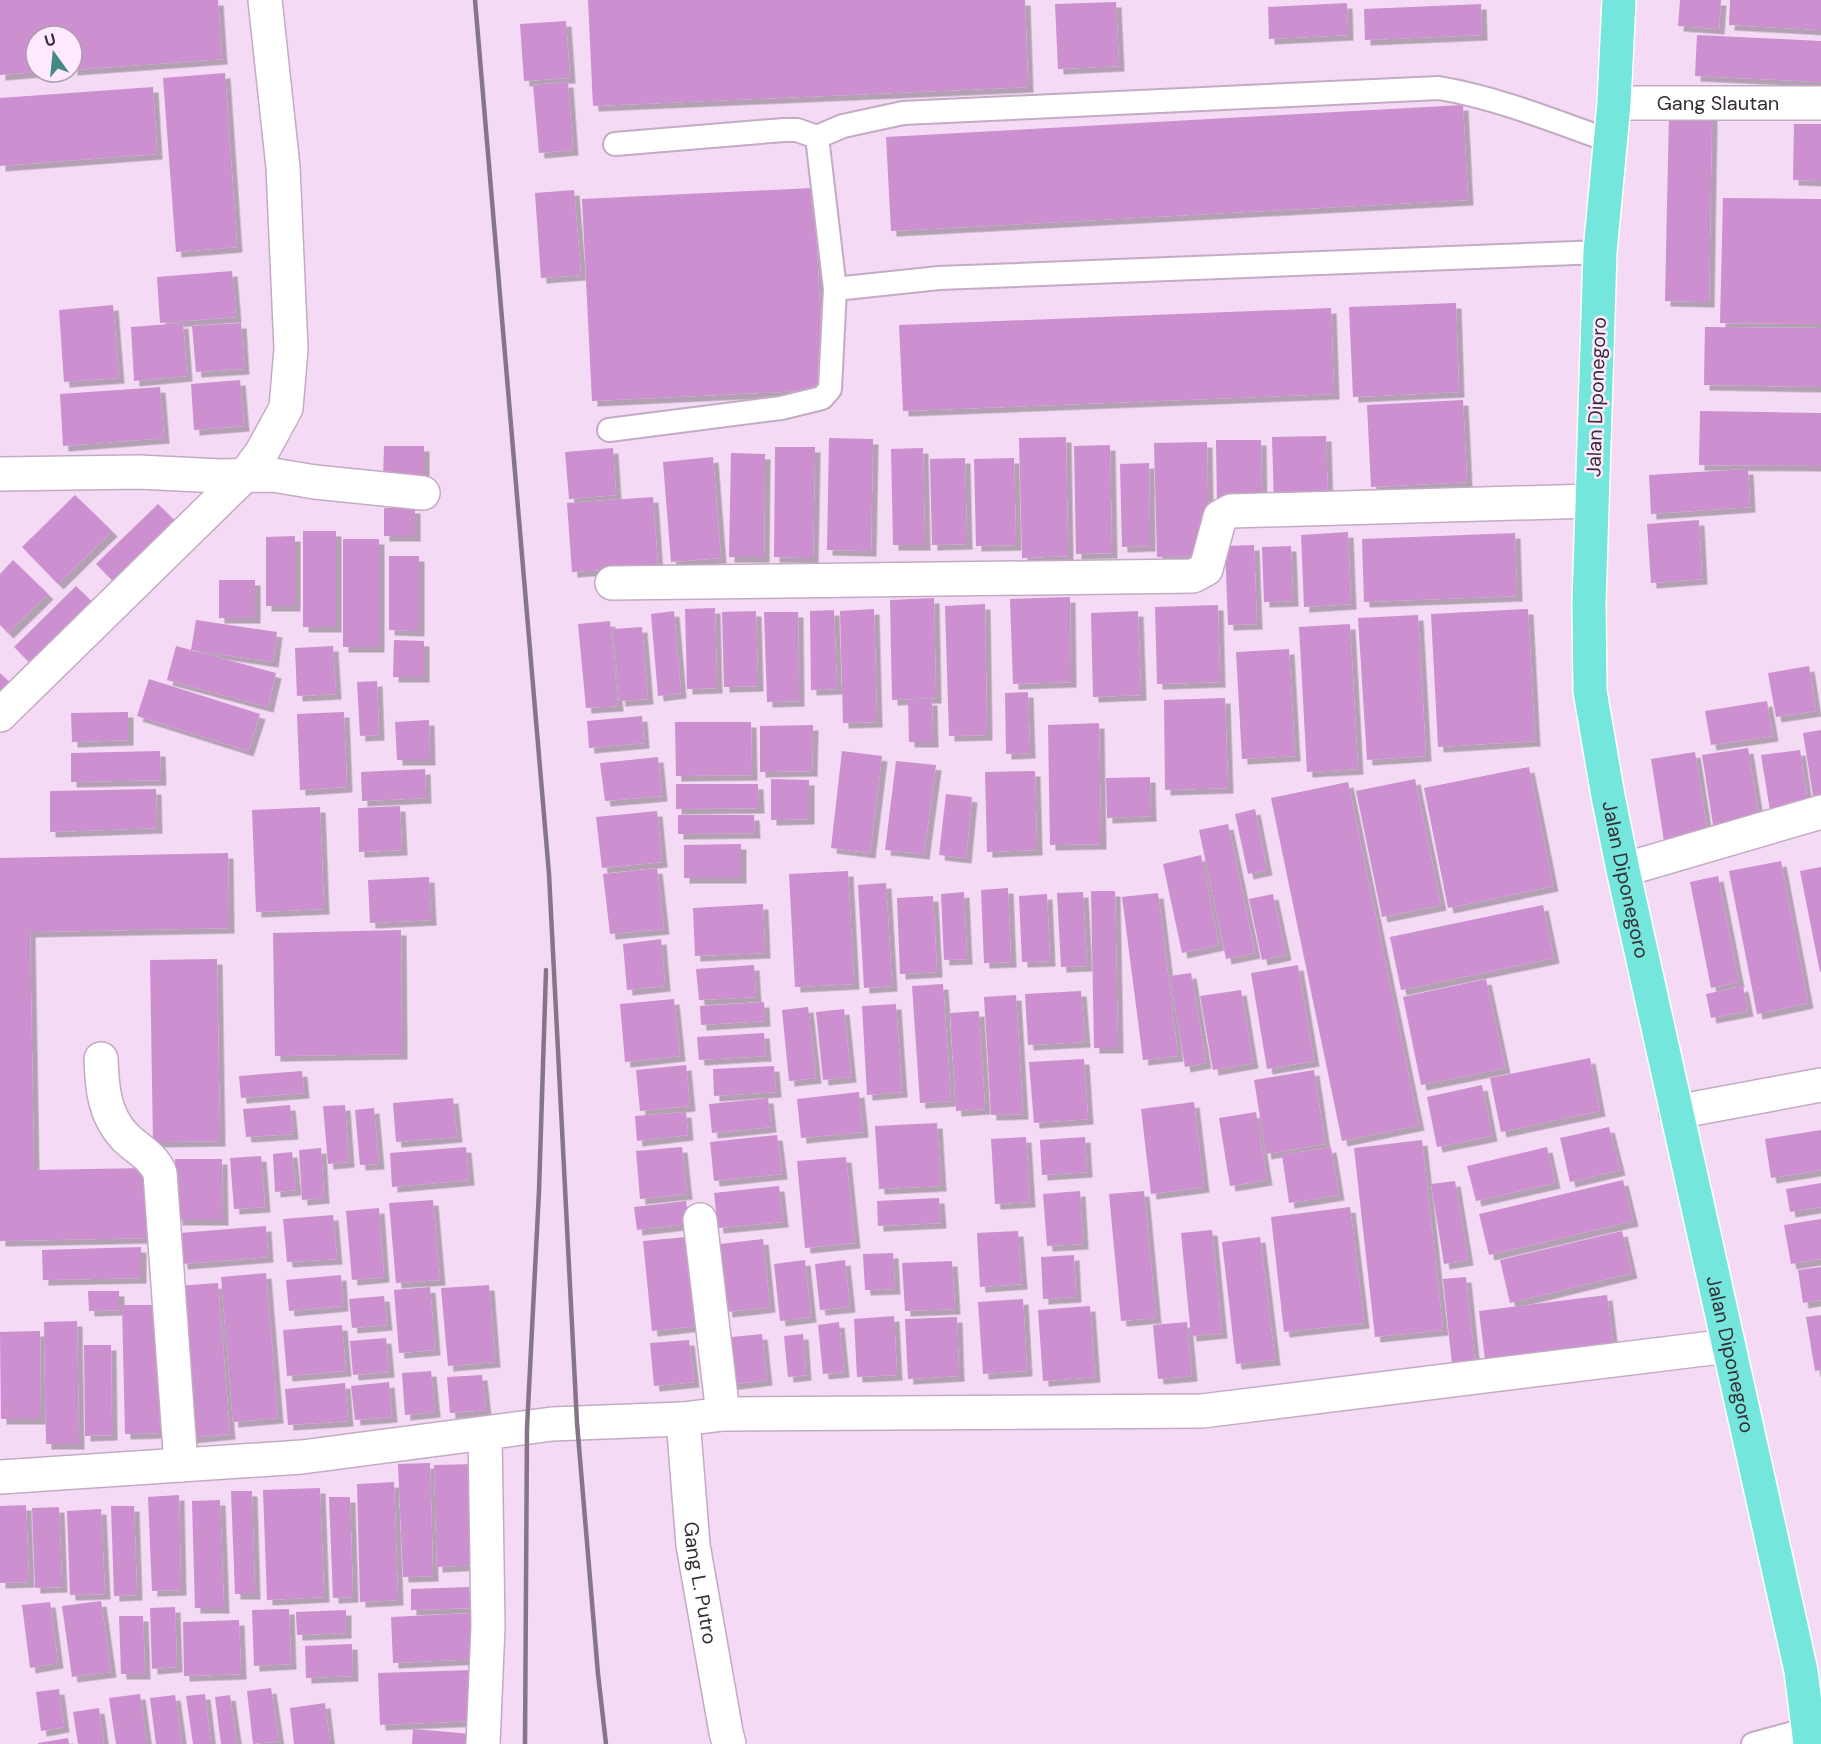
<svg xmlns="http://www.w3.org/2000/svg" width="1821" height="1744" font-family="'DM Sans',sans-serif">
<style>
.building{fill:#cc8fcf;filter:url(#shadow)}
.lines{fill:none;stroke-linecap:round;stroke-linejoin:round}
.service-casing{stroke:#c4abc4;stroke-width:26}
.minor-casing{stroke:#c4abc4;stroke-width:36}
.trunk-casing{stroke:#fff;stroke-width:36}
.service{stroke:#fff;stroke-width:22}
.minor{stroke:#fff;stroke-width:33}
.trunk{stroke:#74e6dc;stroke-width:33}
.rail{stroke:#867586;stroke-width:4.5}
.labels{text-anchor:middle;stroke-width:5;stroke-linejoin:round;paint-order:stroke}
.street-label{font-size:20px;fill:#372d37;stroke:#fee9ff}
</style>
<defs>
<filter id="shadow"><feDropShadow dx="5.5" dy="5.5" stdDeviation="0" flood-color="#0004"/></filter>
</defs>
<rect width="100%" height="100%" fill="#f4daf4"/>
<!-- building -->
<g class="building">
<path d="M0 0H218L222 59 72 70V36H36V72L0 75Z"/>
<path d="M588 0H1025L1028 87 593 106Z"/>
<path d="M1680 0H1721L1719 29 1678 26Z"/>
<path d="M1730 0H1821V30L1729 25Z"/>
<path d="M1116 2 1119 66 1058 69 1055 4Z"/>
<path d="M1347 3 1348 35 1269 39 1268 7Z"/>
<path d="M1481 4 1482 35 1365 40 1364 9Z"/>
<path d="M566 21 570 78 524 81 520 24Z"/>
<path d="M1697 35 1821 41V82L1695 76Z"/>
<path d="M225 73 237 247 176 252 163 78Z"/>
<path d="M568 82 573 150 539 153 533 85Z"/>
<path d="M153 87 157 154 0 166V98Z"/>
<path d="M1463 105 1468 200 891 231 886 137Z"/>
<path d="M1669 113 1712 114 1709 302 1665 301Z"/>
<path d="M1794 124H1821V181L1793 180Z"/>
<path d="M814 188 824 390 592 401 582 199Z"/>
<path d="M574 190 581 275 541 278 535 193Z"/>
<path d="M1723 198 1821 199V324L1720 323Z"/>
<path d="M232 271 236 317 160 323 157 277Z"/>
<path d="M1456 303 1459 392 1353 397 1349 307Z"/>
<path d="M113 305 119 378 64 382 59 310Z"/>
<path d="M1331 308 1334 394 903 411 899 325Z"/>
<path d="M183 323 187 376 134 381 131 327Z"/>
<path d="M241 323 244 369 196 372 192 326Z"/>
<path d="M1705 327 1821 328V387L1704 385Z"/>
<path d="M240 380 244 426 194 430 191 384Z"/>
<path d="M160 387 164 438 63 446 60 394Z"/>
<path d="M1463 400 1467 482 1371 487 1367 405Z"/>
<path d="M1700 411 1821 413V466L1699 465Z"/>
<path d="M1326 436 1328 503 1274 505 1272 437Z"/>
<path d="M1066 437 1068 556 1022 558 1019 438Z"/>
<path d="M829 438 873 439 871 551 827 550Z"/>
<path d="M1216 440H1261L1262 504 1217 505Z"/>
<path d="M1207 442 1209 556 1157 557 1154 443Z"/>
<path d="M1110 445 1112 553 1076 554 1074 446Z"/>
<path d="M384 446H424V477L383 478Z"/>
<path d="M775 447H815L813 558 774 557Z"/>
<path d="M613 448 616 495 569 499 565 452Z"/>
<path d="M923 448 925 545H893L891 449Z"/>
<path d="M731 453 765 454 764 557H729Z"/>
<path d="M713 457 721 558 671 562 663 462Z"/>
<path d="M965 458 967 544 932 545 930 459Z"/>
<path d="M1014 458 1016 545 976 546 974 459Z"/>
<path d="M1149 463 1150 546 1122 547 1120 464Z"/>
<path d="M1748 469 1750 507 1651 514 1649 475Z"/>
<path d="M75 495 112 531 58 584 22 547Z"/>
<path d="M653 497 658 566 572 572 567 503Z"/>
<path d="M158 504 180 526 119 587 96 564Z"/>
<rect x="384" y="508" width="31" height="28"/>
<path d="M1699 520 1702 579 1651 583 1647 524Z"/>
<rect x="303" y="531" width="33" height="96"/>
<path d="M1348 532 1351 604 1304 607 1301 535Z"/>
<path d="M1515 533 1517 596 1364 602 1362 539Z"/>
<path d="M295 536V606H266V537Z"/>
<rect x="343" y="539" width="36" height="108"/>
<path d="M1254 545 1257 624 1228 625 1225 546Z"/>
<path d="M1291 546 1293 601 1264 602 1262 547Z"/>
<path d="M389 556H419V631L389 630Z"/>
<path d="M13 560 48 594 8 633 0 625V574Z"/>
<rect x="219" y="580" width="36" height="38"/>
<path d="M76 586 96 606 35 668 14 647Z"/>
<path d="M1070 597 1071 682 1013 684 1010 599Z"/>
<path d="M934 598 936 698 892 700 890 600Z"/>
<path d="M985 604 987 735 949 736 945 606Z"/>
<path d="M1218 605 1220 682 1157 684 1155 607Z"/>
<path d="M715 608 717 688 687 689 685 609Z"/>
<path d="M874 609 877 722 843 723 840 611Z"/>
<path d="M1528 609 1535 741 1438 747 1431 614Z"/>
<path d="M834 610 837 689 811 690 810 611Z"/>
<path d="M674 611 681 693 658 696 651 614Z"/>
<path d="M756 611 758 686 724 687 722 612Z"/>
<path d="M1138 611 1141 695 1093 697 1091 613Z"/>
<path d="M764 612H798L799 701 767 702Z"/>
<path d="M1418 615 1426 756 1367 760 1358 618Z"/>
<path d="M196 620 277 632 273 662 191 650Z"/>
<path d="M610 621 618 706 586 708 578 624Z"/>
<path d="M1350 624 1358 769 1307 772 1299 627Z"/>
<path d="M642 627 648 699 620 701 613 629Z"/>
<path d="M394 640 424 641V677H393Z"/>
<path d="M176 646 276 673 268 707 167 680Z"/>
<path d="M333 646 336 694 297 696 295 648Z"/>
<path d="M1289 649 1295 756 1242 759 1236 652Z"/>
<path d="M1809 666 1816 711 1776 717 1768 673Z"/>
<path d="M0 673 16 688 0 704Z"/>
<path d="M149 679 260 714 248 751 137 716Z"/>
<path d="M377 681 379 735 360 736 357 682Z"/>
<path d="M1028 692 1030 753 1006 754 1005 693Z"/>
<path d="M1225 698 1228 788 1165 790 1164 700Z"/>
<path d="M908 700H932L933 742H909Z"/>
<path d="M1767 701 1773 736 1711 745 1705 711Z"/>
<path d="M128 712V740L72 742 71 713Z"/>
<path d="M344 712 347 787 300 790 297 714Z"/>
<path d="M642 716 644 743 589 748 587 721Z"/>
<path d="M429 720 430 760H397L395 722Z"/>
<path d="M675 722H751L752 775 676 776Z"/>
<path d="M1099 723 1101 844 1050 845 1048 725Z"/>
<path d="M813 725 812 771 760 772V726Z"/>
<path d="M1821 730V807L1815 808 1803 733Z"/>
<path d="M1748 748 1760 824 1714 831 1702 755Z"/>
<path d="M1800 750 1809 811 1771 817 1761 755Z"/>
<path d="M160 751 161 780 71 782V753Z"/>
<path d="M842 751 882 756 870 853 831 848Z"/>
<path d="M1695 752 1708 835 1664 841 1651 759Z"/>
<path d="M658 757 662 796 605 801 600 763Z"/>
<path d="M896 761 936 765 924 854 885 850Z"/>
<path d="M1529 767 1553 886 1448 908 1424 788Z"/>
<path d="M425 769 426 798 362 801 361 772Z"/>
<path d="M1035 771 1037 850 987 852 985 772Z"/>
<path d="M1150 777 1151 816 1107 818 1106 778Z"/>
<path d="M771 779 809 780V819L771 820Z"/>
<path d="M1415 779 1441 905 1382 917 1356 791Z"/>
<path d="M1348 782 1419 1125 1342 1141 1271 798Z"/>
<path d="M676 784H758L759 808 676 809Z"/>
<path d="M156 789 157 828 50 832V791Z"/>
<path d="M946 794 972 797 966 858 939 855Z"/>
<path d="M400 806 402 850 359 852 358 808Z"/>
<path d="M320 807 324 909 256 912 252 810Z"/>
<path d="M1255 809 1267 870 1248 874 1235 814Z"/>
<path d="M657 811 662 862 602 868 596 817Z"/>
<path d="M678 815H754L755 833 678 834Z"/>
<path d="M1228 824 1255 953 1226 959 1199 830Z"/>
<path d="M741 844V878H684V845Z"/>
<path d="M228 853 229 928 30 932 34 1170 148 1168 149 1238 0 1241V858Z"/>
<path d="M1201 855 1219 945 1182 953 1163 864Z"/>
<path d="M1781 861 1808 1003 1757 1014 1729 871Z"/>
<path d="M1821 867V972H1820L1800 871Z"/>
<path d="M657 868 664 929 610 934 603 874Z"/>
<path d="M848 871 854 984 795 987 789 874Z"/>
<path d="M1718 876 1739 982 1711 988 1690 882Z"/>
<path d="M429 877 431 920 370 923 368 880Z"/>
<path d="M886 883 892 986 864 988 858 885Z"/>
<path d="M1008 888 1011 962 984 963 981 890Z"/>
<path d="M1091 891H1115L1118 1048H1094Z"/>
<path d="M964 892 967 959 944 960 941 894Z"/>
<path d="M1083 892 1087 966 1061 967 1057 893Z"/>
<path d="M1158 893 1178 1056 1143 1060 1122 897Z"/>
<path d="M1047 894 1050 961 1022 962 1019 896Z"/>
<path d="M1273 894 1286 955 1262 960 1249 899Z"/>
<path d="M933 896 937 972 900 974 897 898Z"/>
<path d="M763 904 765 953 695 956 693 908Z"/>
<path d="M1543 905 1554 958 1401 990 1390 937Z"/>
<path d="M401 930 402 1054 275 1056 273 933Z"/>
<path d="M661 939 665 986 627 990 623 944Z"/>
<path d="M217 959 220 1141 153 1142 150 960Z"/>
<path d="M754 965 756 997 699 1000 696 969Z"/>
<path d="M1298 965 1314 1061 1267 1069 1251 973Z"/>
<path d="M1191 973 1206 1063 1185 1067 1170 976Z"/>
<path d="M1486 979 1505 1068 1421 1085 1403 997Z"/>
<path d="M943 984 951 1101 920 1103 912 986Z"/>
<path d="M1743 986 1748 1011 1711 1018 1706 994Z"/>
<path d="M1241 990 1253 1063 1213 1070 1200 996Z"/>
<path d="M1081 991 1085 1042 1028 1045 1025 994Z"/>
<path d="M1016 995 1023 1114 991 1115 984 997Z"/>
<path d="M674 999 680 1056 625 1062 620 1004Z"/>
<path d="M764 1002 765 1021 701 1025 700 1006Z"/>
<path d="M896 1004 902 1092 867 1095 862 1006Z"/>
<path d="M808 1007 816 1078 789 1081 782 1010Z"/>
<path d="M844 1009 851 1077 823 1080 816 1012Z"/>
<path d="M979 1011 985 1109 956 1111 950 1013Z"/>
<path d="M764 1033 766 1056 699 1060 697 1037Z"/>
<path d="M1590 1058 1600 1111 1501 1132 1490 1078Z"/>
<path d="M1084 1059 1088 1119 1034 1123 1029 1062Z"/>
<path d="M686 1065 690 1106 640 1111 636 1070Z"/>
<path d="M774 1066 776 1092 714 1096 713 1069Z"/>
<path d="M1314 1070 1325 1144 1266 1154 1254 1080Z"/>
<path d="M302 1071 304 1093 241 1098 239 1076Z"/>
<path d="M1482 1085 1492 1136 1437 1147 1427 1097Z"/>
<path d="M859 1092 863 1132 801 1138 797 1099Z"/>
<path d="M453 1098 457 1137 396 1142 393 1103Z"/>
<path d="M768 1098 771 1127 712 1133 709 1104Z"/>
<path d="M1194 1102 1204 1187 1151 1194 1141 1109Z"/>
<path d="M290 1105 293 1134 246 1137 243 1109Z"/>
<path d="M345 1105 349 1162 328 1164 323 1106Z"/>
<path d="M374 1108 379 1164 360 1165 355 1110Z"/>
<path d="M686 1112 688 1135 637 1141 635 1116Z"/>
<path d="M1256 1112 1267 1180 1230 1186 1219 1118Z"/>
<path d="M937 1123 941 1186 879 1189 875 1126Z"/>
<path d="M1609 1127 1620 1170 1570 1182 1560 1138Z"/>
<path d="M1821 1130V1170L1771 1178 1765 1139Z"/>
<path d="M777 1135 782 1174 714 1181 710 1142Z"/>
<path d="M1026 1137 1030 1202 995 1204 991 1139Z"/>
<path d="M1085 1137 1087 1172 1042 1175 1040 1140Z"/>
<path d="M1422 1140 1443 1330 1375 1337 1354 1148Z"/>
<path d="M466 1147 469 1180 392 1187 390 1153Z"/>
<path d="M682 1147 687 1194 640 1199 636 1151Z"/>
<path d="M1331 1147 1339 1195 1289 1203 1282 1155Z"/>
<path d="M1547 1147 1555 1183 1476 1201 1467 1166Z"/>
<path d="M321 1148 324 1198 302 1200 299 1150Z"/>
<path d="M292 1152 296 1190 275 1192 273 1154Z"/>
<path d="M261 1156 265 1207 234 1209 230 1158Z"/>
<path d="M846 1157 855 1243 805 1248 797 1161Z"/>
<path d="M175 1159H222L223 1220H177Z"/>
<path d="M1623 1180 1633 1221 1489 1255 1479 1214Z"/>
<path d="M1455 1181 1468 1260 1444 1264 1431 1184Z"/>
<path d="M1821 1183V1207L1790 1212 1786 1189Z"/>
<path d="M779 1186 783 1222 718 1228 714 1193Z"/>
<path d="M1080 1191 1083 1244 1047 1246 1043 1194Z"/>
<path d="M1144 1191 1156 1318 1121 1321 1109 1194Z"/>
<path d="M939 1198 941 1223 878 1226 877 1201Z"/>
<path d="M433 1200 440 1280 396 1283 389 1203Z"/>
<path d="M686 1201 689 1224 637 1230 634 1207Z"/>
<path d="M1350 1207 1364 1323 1284 1332 1271 1217Z"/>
<path d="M379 1208 384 1277 352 1280 346 1211Z"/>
<path d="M333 1215 337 1259 287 1262 283 1219Z"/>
<path d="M1821 1219V1259L1791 1264 1784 1225Z"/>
<path d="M266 1226 268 1257 182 1264 180 1233Z"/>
<path d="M1212 1230 1222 1333 1191 1336 1181 1233Z"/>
<path d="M1018 1231 1022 1284 980 1287 977 1233Z"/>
<path d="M1622 1231 1632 1273 1510 1303 1500 1260Z"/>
<path d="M687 1237 696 1326 652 1331 643 1241Z"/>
<path d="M1260 1237 1275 1360 1236 1364 1222 1242Z"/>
<path d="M763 1239 770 1307 727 1312 720 1244Z"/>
<path d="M141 1247V1278L43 1280 42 1250Z"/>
<path d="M893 1253 895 1289 865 1290 863 1254Z"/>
<path d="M1074 1255 1076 1297 1043 1299 1041 1257Z"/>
<path d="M805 1260 811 1317 780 1321 774 1264Z"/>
<path d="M845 1260 850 1307 820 1310 815 1264Z"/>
<path d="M952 1261 955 1309 905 1311 902 1263Z"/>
<path d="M1821 1267V1300L1803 1303 1798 1270Z"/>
<path d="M266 1273 278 1418 233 1422 221 1277Z"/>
<path d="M341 1275 343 1306 289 1311 286 1280Z"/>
<path d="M1466 1277 1475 1363 1452 1365 1443 1279Z"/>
<path d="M218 1283 230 1434 189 1438 177 1286Z"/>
<path d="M489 1285 495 1362 448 1366 441 1288Z"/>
<path d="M430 1287 435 1350 399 1353 394 1290Z"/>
<path d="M88 1291H119V1310L89 1311Z"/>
<path d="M1607 1295 1613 1344 1485 1360 1479 1311Z"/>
<path d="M384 1296 387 1325 352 1328 349 1299Z"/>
<path d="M1023 1299 1027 1371 983 1374 978 1302Z"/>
<path d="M122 1305H158L160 1433 125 1434Z"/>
<path d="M1090 1306 1095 1377 1043 1381 1038 1310Z"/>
<path d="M1821 1315V1370L1815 1371 1806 1317Z"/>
<path d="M894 1316 897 1375 857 1377 854 1319Z"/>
<path d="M957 1317 959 1376 908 1379 905 1319Z"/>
<path d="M77 1321 79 1444H46L44 1322Z"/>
<path d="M839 1322 844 1372 823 1374 818 1325Z"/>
<path d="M1187 1322 1192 1376 1158 1379 1153 1325Z"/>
<path d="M342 1325 346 1371 287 1376 283 1330Z"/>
<path d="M40 1331 41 1419H1L0 1332Z"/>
<path d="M762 1334 767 1380 727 1385 722 1338Z"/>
<path d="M803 1334 806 1375 788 1377 784 1336Z"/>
<path d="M386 1338 389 1372 353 1375 350 1341Z"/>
<path d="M689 1340 694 1382 654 1386 650 1343Z"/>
<path d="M84 1345H111L112 1435 85 1436Z"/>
<path d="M431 1371 435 1412 405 1415 402 1373Z"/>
<path d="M482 1375 486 1410 450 1413 447 1377Z"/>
<path d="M389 1382 392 1417 355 1420 351 1386Z"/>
<path d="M345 1383 348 1421 288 1425 285 1389Z"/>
<path d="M430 1463 433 1576 403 1577 398 1464Z"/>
<path d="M475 1464 479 1565 437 1567 434 1465Z"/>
<path d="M394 1482 398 1600 360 1602 357 1484Z"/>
<path d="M320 1488 324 1597 267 1600 263 1490Z"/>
<path d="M231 1491H252L255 1594H235Z"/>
<path d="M179 1495 181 1590 152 1591 148 1497Z"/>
<path d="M329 1497H350L353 1597 333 1598Z"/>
<path d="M220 1500 224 1608H195L192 1501Z"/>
<path d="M26 1505 29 1582 0 1583V1506Z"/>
<path d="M111 1506H134L137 1595 114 1596Z"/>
<path d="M59 1507 62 1587 35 1588 32 1508Z"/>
<path d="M101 1509 105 1594 70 1595 67 1511Z"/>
<path d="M469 1587 470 1608 411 1610V1589Z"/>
<path d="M101 1601 111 1672 72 1677 62 1606Z"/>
<path d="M50 1602 58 1663 30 1668 22 1605Z"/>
<path d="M175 1607 177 1667 152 1669 150 1608Z"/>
<path d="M289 1609 291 1664 254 1666 252 1610Z"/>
<path d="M346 1610V1633L297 1635 296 1612Z"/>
<path d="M474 1613 475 1659 393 1663 391 1617Z"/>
<path d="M119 1616H143L145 1674H121Z"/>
<path d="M239 1620 241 1674 184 1676 183 1622Z"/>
<path d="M352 1644 353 1676 306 1678 305 1646Z"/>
<path d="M472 1670 473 1721 380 1725 378 1673Z"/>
<path d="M271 1688 279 1741 253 1744 247 1691Z"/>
<path d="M59 1689 64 1727 41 1731 36 1692Z"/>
<path d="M140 1694 147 1744H116L109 1698Z"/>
<path d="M205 1694 211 1744H193L186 1696Z"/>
<path d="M175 1695 182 1744H156L150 1698Z"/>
<path d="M230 1695 237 1744H221L215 1697Z"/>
<path d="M325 1703 330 1744H294L290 1708Z"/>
<path d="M99 1708 104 1744H78L73 1712Z"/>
<path d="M413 1729 472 1734 471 1744H412Z"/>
<path d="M68 1738 69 1744H38V1743Z"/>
</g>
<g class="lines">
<!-- service casing -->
<g class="service-casing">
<g id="service">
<path d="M615 144 784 130H797L817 137 843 126 903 113 1439 88C1498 98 1554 121 1610 141"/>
<path d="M835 289 939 278 1600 252"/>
<path d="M609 430 781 408 822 398 830 389 835 289 817 137"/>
<path d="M1753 1744 1808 1729"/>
</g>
</g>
<!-- minor casing -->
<g class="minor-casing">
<g id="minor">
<path id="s1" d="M1614 103H1821"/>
<path d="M0 474 139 472 220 476 273 475 315 482 423 493"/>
<path d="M612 583 1193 576 1206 569 1220 517 1231 511 1592 501"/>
<path d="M0 715 246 474 262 452 286 408 291 349 283 167 265 0"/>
<path d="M1623 870 1821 812"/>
<path d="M101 1059C102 1088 104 1115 125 1137 138 1150 153 1156 160 1173L181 1465"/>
<path d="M1676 1112 1821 1085"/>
<path d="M700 1220 723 1414"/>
<path id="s2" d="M683 1419 693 1545 726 1732 729 1744"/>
<path d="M0 1477 302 1457 552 1424 683 1419 723 1414 1202 1411 1728 1346"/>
<path d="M483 1744 488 1627 485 1434"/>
</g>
</g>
<!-- trunk casing -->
<g class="trunk-casing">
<g id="trunk">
<path id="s3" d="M1619 0 1614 103 1600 252 1589 603 1590 691 1608 796 1623 870 1801 1671 1810 1744"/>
</g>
</g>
<!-- service -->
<use href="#service" class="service"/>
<!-- minor -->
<use href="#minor" class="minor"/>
<!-- trunk -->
<use href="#trunk" class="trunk"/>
<!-- rail -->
<g class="rail">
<path d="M475 0 549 874 577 1423 598 1674 606 1744"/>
<path d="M525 1744 527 1428 539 1191 546 970"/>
</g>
</g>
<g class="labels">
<!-- street labels -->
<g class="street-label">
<text dy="7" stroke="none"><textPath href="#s1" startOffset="104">Gang Slautan</textPath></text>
<text transform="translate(1596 397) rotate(-88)" y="7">Jalan Diponegoro</text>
<text dy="7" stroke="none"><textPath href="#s3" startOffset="884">Jalan Diponegoro</textPath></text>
<text dy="7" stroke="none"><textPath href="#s3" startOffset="1370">Jalan Diponegoro</textPath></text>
<text dy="7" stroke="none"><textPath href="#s2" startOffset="165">Gang L. Putro</textPath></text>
</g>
</g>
<!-- north arrow -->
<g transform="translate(54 54) rotate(345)"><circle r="28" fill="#fee9ff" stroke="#ae9eaf" stroke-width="1.5"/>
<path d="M0-4.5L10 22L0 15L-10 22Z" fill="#448a84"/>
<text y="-9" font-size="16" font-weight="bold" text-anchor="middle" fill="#372d37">U</text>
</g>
</svg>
